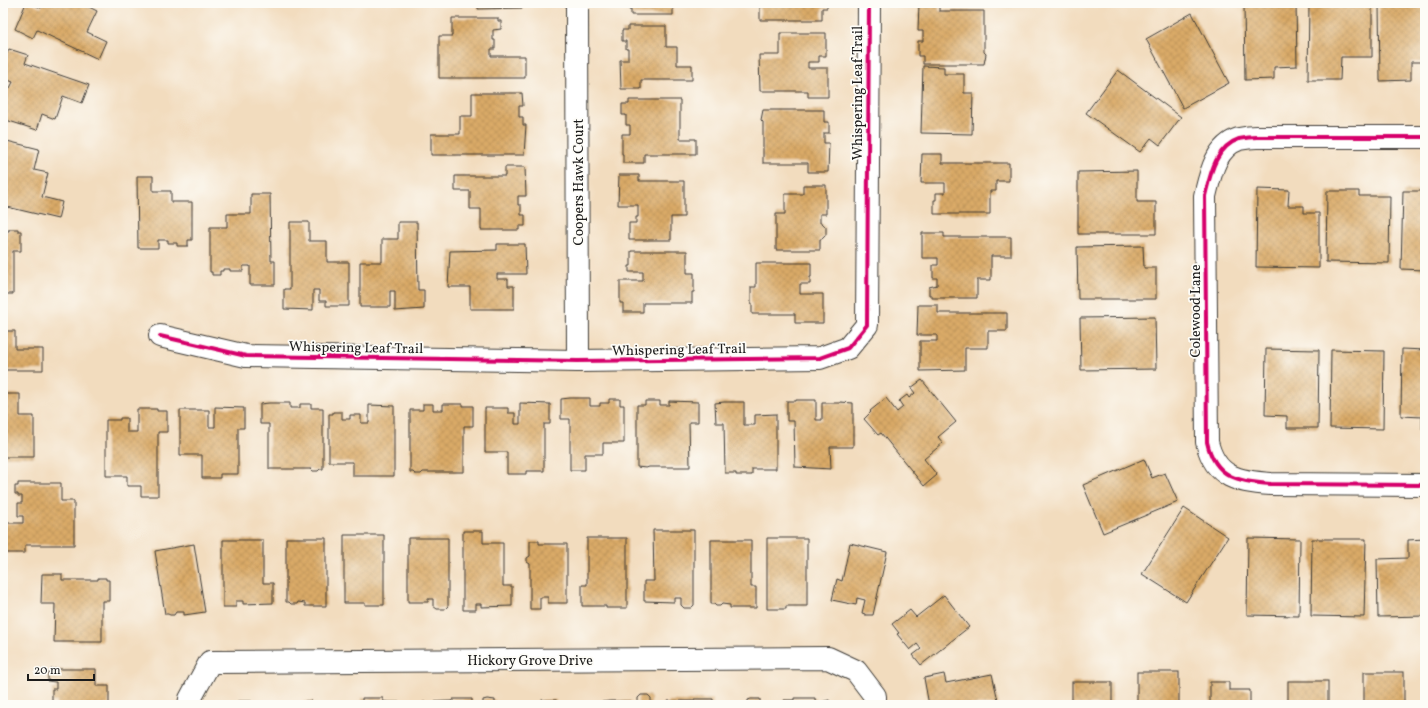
<svg xmlns="http://www.w3.org/2000/svg" width="1428" height="708" font-family="Vollkorn,serif">
<style>
.building{fill:url(#building-cross-hatch)}
.lines{fill:none;stroke-linecap:round;stroke-linejoin:round}
.minor-casing{stroke:#3c3934;stroke-width:24}
.minor{stroke:#fff;stroke-width:22}
.cycleway-casing{stroke:#fdfcf7;stroke-width:6}
.cycleway{stroke:#d6006c;stroke-width:4}
.labels{text-anchor:middle;stroke-width:3.5;stroke-linejoin:round;paint-order:stroke}
.street-label{font-size:14px;fill:#1c1c1c;stroke:#fdfcf7}
</style>
<defs>
<pattern id="building-cross-hatch" width="8" height="8" patternUnits="userSpaceOnUse"><rect width="8" height="8" fill="#daaa67"/><path d="M0 0l8 8M0 8l8-8" fill="none" stroke="#ba9259"/></pattern>
</defs>
<rect width="100%" height="100%" fill="#fdfcf7"/>
<filter id="ink" filterUnits="userSpaceOnUse"><feTurbulence type="fractalNoise" baseFrequency=".025" numOctaves="2"/><feDisplacementMap in="SourceGraphic" scale="8" xChannelSelector="R" yChannelSelector="G"/><feConvolveMatrix kernelMatrix="1 2 1 2 8 2 1 2 1" color-interpolation-filters="sRGB"/></filter>
<filter id="wash" filterUnits="userSpaceOnUse"><feTurbulence type="fractalNoise" baseFrequency=".012" numOctaves="4" result="noise"/><feDisplacementMap in="SourceGraphic" scale="16" xChannelSelector="R" yChannelSelector="G"/><feGaussianBlur stdDeviation="0.9" result="paint"/><feColorMatrix in="noise" values="0 0 0 0 0 0 0 0 0 0 0 0 0 0 0 0 0 1.4 0 .05"/><feComposite in="paint" operator="in"/></filter>
<g filter="url(#wash)">
<rect width="100%" height="100%" fill="#f2dcbe"/>
<g id="blocks">
<!-- building -->
<g class="building">
<path d="M26 3H30L41 8 43 3H86L85 5 97 11 87 32 106 41 98 59 37 30 33 38 15 29Z"/>
<path d="M478 3H522V8L478 9Z"/>
<path d="M629 3H673V15H631V10H629Z"/>
<path d="M760 3H827V8H822V20H760Z"/>
<path d="M919 3H939V11H984V52L986 54 984 64H923V56H918V41H923V31H918Z"/>
<path d="M1244 3H1296L1297 66 1274 67V79L1245 80Z"/>
<path d="M1309 3H1372V57H1341L1340 80H1308Z"/>
<path d="M1425 3V62H1411V80L1380 81 1379 4Z"/>
<path d="M1192 13 1229 83 1183 108 1146 39Z"/>
<path d="M452 18H498V21H501V29L493 30V40H495V49H491V56H525V78H439V36H452Z"/>
<path d="M628 26H666V47H677V65H692V80H641V89H621L620 60H628V49H626V41H622V30H628Z"/>
<path d="M780 33H826V56H819V62H808V68H828V97H808V91H760L759 55H780Z"/>
<path d="M9 49 28 55 25 63 89 85 82 103 63 96 55 119 42 114 37 130 3 119V107L6 99 4 98 7 87 10 88 13 82 3 78V62Z"/>
<path d="M923 66 944 67V74H964V93H973L972 134 921 133Z"/>
<path d="M1118 70 1181 117 1160 145 1151 138 1140 152 1086 113Z"/>
<path d="M472 93H522L523 106H519V117H523V125H526L524 155H431V134H460V116H472Z"/>
<path d="M629 100H680V139H696V154H644V163H623V154H622V134H630V125H626V115H622V104H629Z"/>
<path d="M763 110H824V122H829V133H824V143H829L828 172H808V163H763V122L761 120Z"/>
<path d="M3 140 39 149 34 170 48 173 42 197 62 202 58 219 3 206Z"/>
<path d="M922 154H942V163H1009V181H996V191H990V214H934V200H936V193H945V183H921Z"/>
<path d="M505 167H525L526 196H518V205H521V215H525V226H519V230H481V209H470V191H455V176H505Z"/>
<path d="M1137 171V202H1156V234H1078V172Z"/>
<path d="M619 175H639V181H684V217H671V240H629V223H636V217H638V205H618Z"/>
<path d="M137 176H153V191H171V202H192V240H188V246H177V243H168V240H158V248H138Z"/>
<path d="M803 185H826V214H820V223H822L826 227V235L822 239H820V250H776V214H785V194H803Z"/>
<path d="M1257 189 1289 190 1288 206H1304V213H1319V268L1256 267Z"/>
<path d="M1327 191H1359V196H1390L1389 263 1326 262Z"/>
<path d="M1403 191H1425V270L1401 269Z"/>
<path d="M251 194H270L271 261H275V285H250V266H243V271H230V269H223V271H220V275H212V272H210V227H227V214H251Z"/>
<path d="M290 222H309V241H327V262H349V306H326V301H319V290H313V310L284 309V289H290Z"/>
<path d="M398 222H417L418 290H424V309L395 311V291H390V307H360V262H382V239H398Z"/>
<path d="M9 229H18V231H21V251H13V294H3V231H9Z"/>
<path d="M922 233H944V237H1011V256H991V280H977V298H932V295H929V287L937 285V278H933V265H938V258H922Z"/>
<path d="M497 244H525L526 274H497V279H508V286H514V309H470V287H448L450 251 497 250Z"/>
<path d="M1143 246 1144 268H1156V299H1078L1077 247Z"/>
<path d="M631 251H687V273H694V292H692V303H643V312H623V303H620V281H643V272H629V266H631Z"/>
<path d="M756 263H811V277H810V284H800V294H823V323H795V314H752V303H751V287H756Z"/>
<path d="M918 305H938V313H1007V331H988V348H965V370L920 371V341H937V335H917Z"/>
<path d="M1155 317 1156 369 1081 370 1080 318Z"/>
<path d="M3 331H15V349H43V370H3Z"/>
<path d="M1266 349 1319 350 1318 428H1287V416L1265 415Z"/>
<path d="M1402 349 1425 350V429H1422V417L1401 416Z"/>
<path d="M1331 350 1384 351 1383 429 1330 428Z"/>
<path d="M922 380 956 422 938 437 943 443 924 459 937 475 924 486 881 433 878 435 864 419 871 412 870 411 886 398 897 412 903 407 899 401 907 395 909 398 915 393 911 388Z"/>
<path d="M3 394H20V416H34V457H3Z"/>
<path d="M570 398H590V406H600V403H609V399H620V405H624V443H603V454H585V470H570V419H561V399Z"/>
<path d="M796 400H816V420H822V403H840V402L853 403V447H830L831 469 795 467 794 421H787V401H796Z"/>
<path d="M645 401H660V405H669V401L698 402V422H689L690 467H649L646 468 637 467V405H645Z"/>
<path d="M724 402H744V425H755V415L776 414V469H752V475H736V473H725L724 423H716L715 403Z"/>
<path d="M269 403H290V408H300V404H311V408H323V469H320L318 471H313L311 469H269V424H260V404Z"/>
<path d="M520 403 550 404V424H544V471H526V474H507V452H485V408H508V413H515V424H520Z"/>
<path d="M423 404H433V410H443V404H463V406H473V426H464V472H423L421 474H415L413 472H410V410H423Z"/>
<path d="M369 405 394 406V476H353V462H329V414H333V412H342V419H350V415H361V423H369Z"/>
<path d="M215 407 244 408V428H238V474H220V478H202V455H180V410H209V427H215Z"/>
<path d="M137 409H157V411H167V432H158V496H141V486H127V476H106V420H120V418H127V432H137Z"/>
<path d="M1144 459 1152 478 1165 473 1178 502 1103 533 1083 485Z"/>
<path d="M18 483H61V501H74V545H25V553H3V523H23V516H18V503H22V496H18V494H15V486H18Z"/>
<path d="M1184 508 1228 537 1186 602 1142 574Z"/>
<path d="M653 530H694V605L691 608H684L681 605V598H674V602L644 601V581H654Z"/>
<path d="M463 531H483V543H503V586H512V606L481 607V604H476V610H463Z"/>
<path d="M344 535H384V605H365V603H344Z"/>
<path d="M286 538H326V606H305V603L298 602 297 604H291L289 602H286Z"/>
<path d="M408 538H448V606L445 609H437L433 606V599H428V602H408Z"/>
<path d="M587 538H627V608H606V606H582V585H587Z"/>
<path d="M767 538H807V606H786V609H767Z"/>
<path d="M1248 538 1300 539 1299 616 1247 615Z"/>
<path d="M1312 539H1366L1364 617 1311 616Z"/>
<path d="M1425 539V616L1378 617 1377 559 1408 558V540Z"/>
<path d="M223 540H263V583H273V603L243 604V601H236V607H223Z"/>
<path d="M711 540H751V587H756V608H730V605L722 604 720 606H716L714 604H711Z"/>
<path d="M530 541H539V544H567V603H548V597H540V609H530V564L527 562V558L530 556Z"/>
<path d="M850 543 887 552 873 615H865V614L862 613 865 600 857 598 856 605 832 600 837 579 842 581Z"/>
<path d="M194 544 205 612 184 615V612H176L174 615H170L168 614H165L155 551Z"/>
<path d="M42 574H62V580H98V578H106V580H109V601H102V642H54L55 604H41Z"/>
<path d="M944 595 969 627 921 665 913 655 921 649 917 644 910 650 897 634 899 633 892 624 910 610 916 617Z"/>
<path d="M51 669H96V686H109V705H57V702H52V689H56V682L48 681V673H51Z"/>
<rect x="1137" y="672" width="42" height="33"/>
<rect x="1364" y="672" width="40" height="33"/>
<path d="M944 674 946 683 992 674 999 705H929L924 678Z"/>
<rect x="1288" y="681" width="40" height="24"/>
<rect x="1072" y="682" width="40" height="23"/>
<path d="M1210 682H1229V690H1250V705H1210Z"/>
<path d="M641 695H648L651 698V705H638V698Z"/>
<path d="M362 698H383V701L388 702H402V705H362Z"/>
<path d="M794 698H815V701L821 702 829 700 831 702H834V705H784V700H794Z"/>
<path d="M453 699H472V705H423V702L453 701Z"/>
<path d="M487 699 495 700V705H483V700Z"/>
<path d="M694 699H713V705H668V701H694Z"/>
<path d="M751 699H760V705H748V700Z"/>
<rect x="542" y="700" width="14" height="5"/>
<rect x="238" y="701" width="13" height="4"/>
<path d="M305 701H312L315 705H302Z"/>
<path d="M611 701H631V705H601V702Z"/>
<rect x="561" y="703" width="21" height="2"/>
</g>
</g>
</g>
<g filter="url(#ink)">
<use href="#blocks" fill-opacity="0" stroke="#3c3934" stroke-width="1"/>
<g class="lines">
<!-- minor casing -->
<g class="minor-casing">
<g id="minor">
<path d="M577 3 578 361"/>
<path d="M1425 137H1257C1251 137 1244 138 1239 139 1215 147 1210 176 1205 196L1207 442C1215 478 1239 482 1271 484L1425 485"/>
<path d="M160 336 246 356 578 361 820 358 848 348 867 325 869 3"/>
<path d="M189 705 190 699 210 662 828 658 856 671 875 696V705"/>
</g>
</g>
<!-- minor -->
<use href="#minor" class="minor"/>
<!-- cycleway casing -->
<g class="cycleway-casing">
<g id="cycleway">
<path d="M1425 137H1257C1251 137 1244 138 1239 139 1215 147 1210 176 1205 196L1207 442C1215 478 1239 482 1271 484L1425 485"/>
<path d="M160 336 246 356 578 361 820 358 848 348 867 325 869 3"/>
</g>
</g>
<!-- cycleway -->
<use href="#cycleway" class="cycleway"/>
</g>
</g>
<g class="labels">
<!-- street labels -->
<g class="street-label">
<text transform="translate(857 93) rotate(-90)" y="5">Whispering Leaf Trail</text>
<text transform="translate(578 182) rotate(-90)" y="5">Coopers Hawk Court</text>
<text transform="translate(1195 311) rotate(-90)" y="5">Colewood Lane</text>
<text transform="translate(356 347) rotate(1)" y="5">Whispering Leaf Trail</text>
<text transform="translate(679 349) rotate(-1)" y="5">Whispering Leaf Trail</text>
<text x="530" y="665">Hickory Grove Drive</text>
</g>
</g>
<!-- margin -->
<rect width="1428" height="708" fill="none" stroke="#fdfcf7" stroke-width="16"/>
<!-- scale -->
<path d="M28 674v6h66v-6" fill="none" stroke="#1c1c1c" stroke-width="2"/>
<text x="34" y="674" font-size="12" fill="#1c1c1c" stroke="#fdfcf7" stroke-width="3" paint-order="stroke">20 m</text>
</svg>
